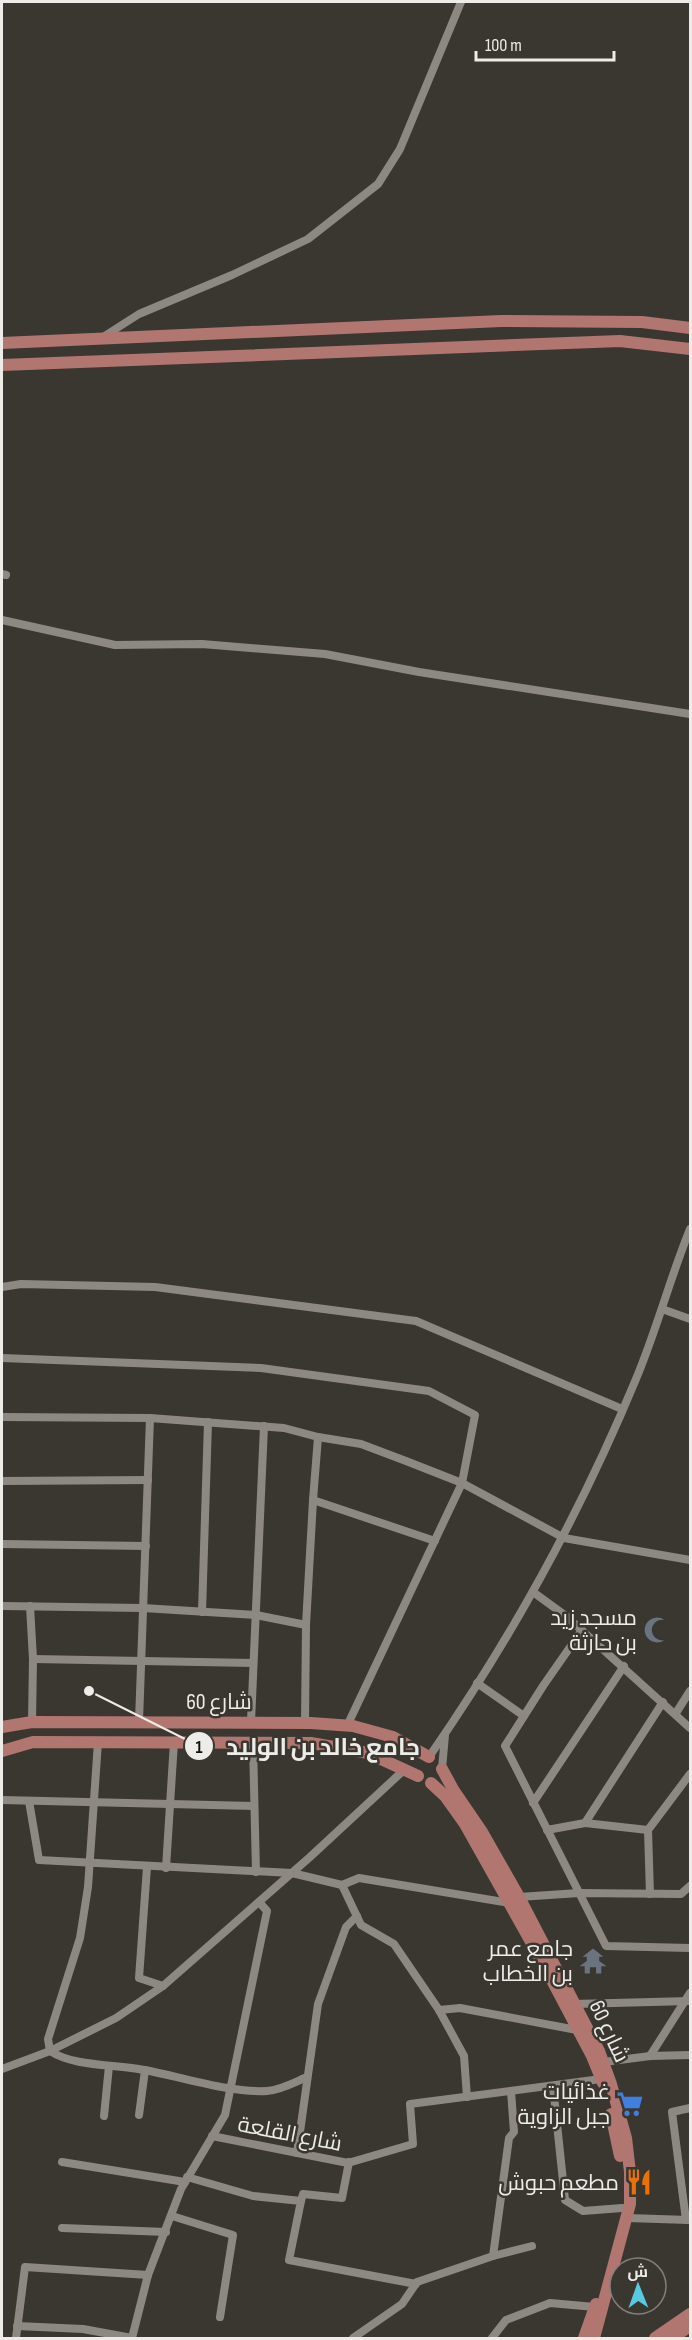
<svg xmlns="http://www.w3.org/2000/svg" width="692" height="2340" font-family="'Sofia Sans Condensed',Cairo,sans-serif">
<style>
.lines{fill:none;stroke-linecap:round;stroke-linejoin:round}
.minor{stroke:#8d8982;stroke-width:8}
.primary{stroke:#b17670;stroke-width:12}
.labels{text-anchor:middle;stroke-width:5;stroke-linejoin:round;paint-order:stroke}
.poi-label{font-size:22px;fill:#eeece8;stroke:#3a3731;text-anchor:end}
.street-label{font-size:22px;fill:#eeece8;stroke:#3a3731}
.leader{fill:none;stroke:#eeece8;stroke-width:2}
.callout-dot{fill:#eeece8;stroke:#3a3731;stroke-width:2}
.mark-label{font-size:18px;text-anchor:middle;font-weight:bold;fill:#111}
.callout-label{font-size:24px;text-anchor:middle;font-weight:bold;fill:#eeece8;stroke:#3a3731;stroke-width:5;stroke-linejoin:round;paint-order:stroke}
</style>
<rect width="100%" height="100%" fill="#3a3731"/>
<g class="lines">
<!-- minor -->
<g class="minor">
<path d="M103 337 139 314 232 275 308 239 378 184 400 149 461 2"/>
<path d="M2 574 6 575"/>
<path d="M2 620 115 645 202 644 325 654 419 672 690 714"/>
<path d="M2 1287 21 1284 155 1287 416 1321 622 1409"/>
<path d="M662 1309 690 1319"/>
<path d="M2 1358 261 1368 429 1391 475 1415 462 1483 347 1726"/>
<path d="M2 1417 150 1418 284 1428 318 1437 361 1444 406 1461 462 1483 564 1538 690 1560"/>
<path d="M2 1481 148 1480"/>
<path d="M313 1500 318 1437"/>
<path d="M2 1544 146 1546"/>
<path d="M533 1592 566 1616 690 1728"/>
<path d="M2 1606 143 1608 256 1615 306 1625"/>
<path d="M30 1606 33 1659 32 1722"/>
<path d="M202 1612 208 1422"/>
<path d="M582 1630 543 1686 505 1746 606 1946 690 1948"/>
<path d="M33 1659 253 1663"/>
<path d="M477 1683 524 1716"/>
<path d="M676 1713 690 1691"/>
<path d="M139 1721 150 1418"/>
<path d="M251 1722 264 1426"/>
<path d="M305 1723 306 1625 313 1500 435 1541"/>
<path d="M98 1742 88 1887 80 1938 48 2039 50 2051C74 2067 116 2064 144 2070 183 2077 229 2093 267 2091 281 2090 295 2082 307 2077"/>
<path d="M253 1743 256 1872"/>
<path d="M429 1757C511 1639 581 1512 636 1379 657 1329 670 1278 690 1229"/>
<path d="M442 1769 445 1735"/>
<path d="M2 1800 254 1806"/>
<path d="M29 1801 39 1860 292 1873 342 1885 361 1925 394 1944 439 2010 464 2056 467 2097"/>
<path d="M533 1803 624 1666"/>
<path d="M585 1823 648 1830"/>
<path d="M547 1830 585 1823 663 1702"/>
<path d="M147 1867 139 1978 163 1986"/>
<path d="M166 1868 174 1742"/>
<path d="M342 1885 359 1878 510 1903"/>
<path d="M650 1894 648 1830 690 1774"/>
<path d="M519 1897 579 1893 681 1894 690 1886"/>
<path d="M574 2004 690 2001"/>
<path d="M439 2010 460 2008 577 2030"/>
<path d="M650 2056 690 1993"/>
<path d="M604 2062 650 2056 690 2055"/>
<path d="M2 2069 50 2051 116 2018 163 1986 310 1857 405 1769"/>
<path d="M553 2086 565 2200 583 2211 622 2208"/>
<path d="M139 2115 145 2070"/>
<path d="M104 2116 109 2066"/>
<path d="M212 2136 348 2163 413 2144 410 2104 601 2079"/>
<path d="M297 2153 318 2004 346 1927 357 1916"/>
<path d="M62 2162 185 2182"/>
<path d="M187 2177 253 2196 301 2201 289 2260 416 2284"/>
<path d="M301 2201 303 2194 342 2198 349 2162"/>
<path d="M172 2216 233 2235 220 2317"/>
<path d="M627 2218 689 2220"/>
<path d="M686 2220 672 2112 690 2108"/>
<path d="M62 2228 166 2232"/>
<path d="M493 2256 509 2138 514 2132 511 2091"/>
<path d="M17 2326 83 2329 132 2338"/>
<path d="M16 2338 25 2267 148 2275"/>
<path d="M132 2338 148 2275 181 2189 225 2115 267 1911 259 1902"/>
<path d="M353 2338 402 2304 417 2282 493 2256 532 2246"/>
<path d="M492 2338 506 2320 550 2303 595 2307"/>
</g>
<!-- primary -->
<g class="primary">
<path d="M2 343 501 321 642 322 690 328"/>
<path d="M2 365 620 341 690 349"/>
<path d="M2 1727 32 1722 311 1723 353 1726 393 1737 429 1757"/>
<path d="M2 1751 33 1742 311 1743 368 1753 418 1776"/>
<path d="M442 1769 454 1791 482 1832 519 1897 599 2051 611 2084 626 2138 630 2172V2204L594 2338"/>
<path d="M431 1783 445 1796 465 1824 544 1965 592 2056 603 2083"/>
<path d="M611 2114 620 2156"/>
<path d="M584 2338 596 2304"/>
<path d="M655 2338 690 2314"/>
<path d="M672 2338 690 2326"/>
</g>
</g>
<!-- icons -->
<defs>
<g id="mosque-bare" transform="scale(2.07)"><path d="M3.5-4.9A6 6 0 1 0 3.5 4.9A5 5 0 1 1 3.5-4.9Z" fill="#6b7280" stroke="#3a3731" stroke-width="2.5" paint-order="stroke"/></g>
<g id="temple-bare" transform="scale(2.07)"><path d="M0-6L5-2H3V0L6.5 2.5H4V6H1.5V3h-3V6H-4V2.5H-6.5L-3 0V-2H-5Z" fill="#6b7280" stroke="#3a3731" stroke-width="2.5" paint-order="stroke"/></g>
<g id="supermarket-bare" transform="scale(2.07)"><path d="M-6-5.5h2.5l.6 2H6L4.5 2H-2.5L-4.4-4H-6ZM-1.5 3.2a1.3 1.3 0 1 0 .1 0ZM3 3.2a1.3 1.3 0 1 0 .1 0Z" fill="#3f7fe0" stroke="#3a3731" stroke-width="2.5" paint-order="stroke"/></g>
<g id="restaurant-bare" transform="scale(2.07)"><path d="M-5-6h1v4h1v-4h1v4h1v-4h1v5L-1.5 .5V6h-2V.5L-5-1ZM5-6V6H3V1.5H1.5Q1.5-4 5-6Z" fill="#e8710a" stroke="#3a3731" stroke-width="2.5" paint-order="stroke"/></g>
</defs>
<g fill-rule="evenodd">
<use href="#mosque-bare" x="657" y="1630"/>
<use href="#temple-bare" x="593" y="1961"/>
<use href="#supermarket-bare" x="630" y="2104"/>
<use href="#restaurant-bare" x="639" y="2182"/>
</g>
<g class="labels">
<!-- poi labels -->
<g class="poi-label">
<text x="637" y="1625">مسجد زيد<tspan x="637" dy="25">بن حارثة</tspan></text>
<text x="573" y="1956">جامع عمر<tspan x="573" dy="25">بن الخطاب</tspan></text>
<text x="610" y="2099">غذائيات<tspan x="610" dy="25">جبل الزاوية</tspan></text>
<text x="619" y="2190">مطعم حبوش</text>
</g>
<!-- street labels -->
<g class="street-label">
<text x="219" y="1709">شارع 60</text>
<text transform="translate(610 2031) rotate(65)" y="8">شارع 60</text>
<text transform="translate(290 2133) rotate(11)" y="8">شارع القلعة</text>
</g>
</g>
<!-- callouts -->
<path class="leader" d="M89 1691L199 1746"/>
<g class="callout-dot">
<circle cx="89" cy="1691" r="6"/>
<circle cx="199" cy="1746" r="15"/>
</g>
<g class="mark-label">
<text x="199" y="1753">1</text>
</g>
<g class="callout-label">
<text x="323" y="1755">جامع خالد بن الوليد</text>
</g>
<!-- border -->
<rect width="692" height="2340" fill="none" stroke="#eeece8" stroke-width="6"/>
<!-- north arrow -->
<g transform="translate(638 2286) rotate(359)"><circle r="28" fill="#3a3731" stroke="#827f7a" stroke-width="1.5"/>
<path d="M0-4.5L10 22L0 15L-10 22Z" fill="#57c9e2"/>
<text y="-9" font-size="16" font-weight="bold" text-anchor="middle" fill="#eeece8">ش</text>
</g>
<!-- scale -->
<path d="M476 51v9h138v-9" fill="none" stroke="#eeece8" stroke-width="3"/>
<text x="485" y="51" font-size="18" fill="#eeece8" stroke="#3a3731" stroke-width="4.5" paint-order="stroke">100 m</text>
</svg>
